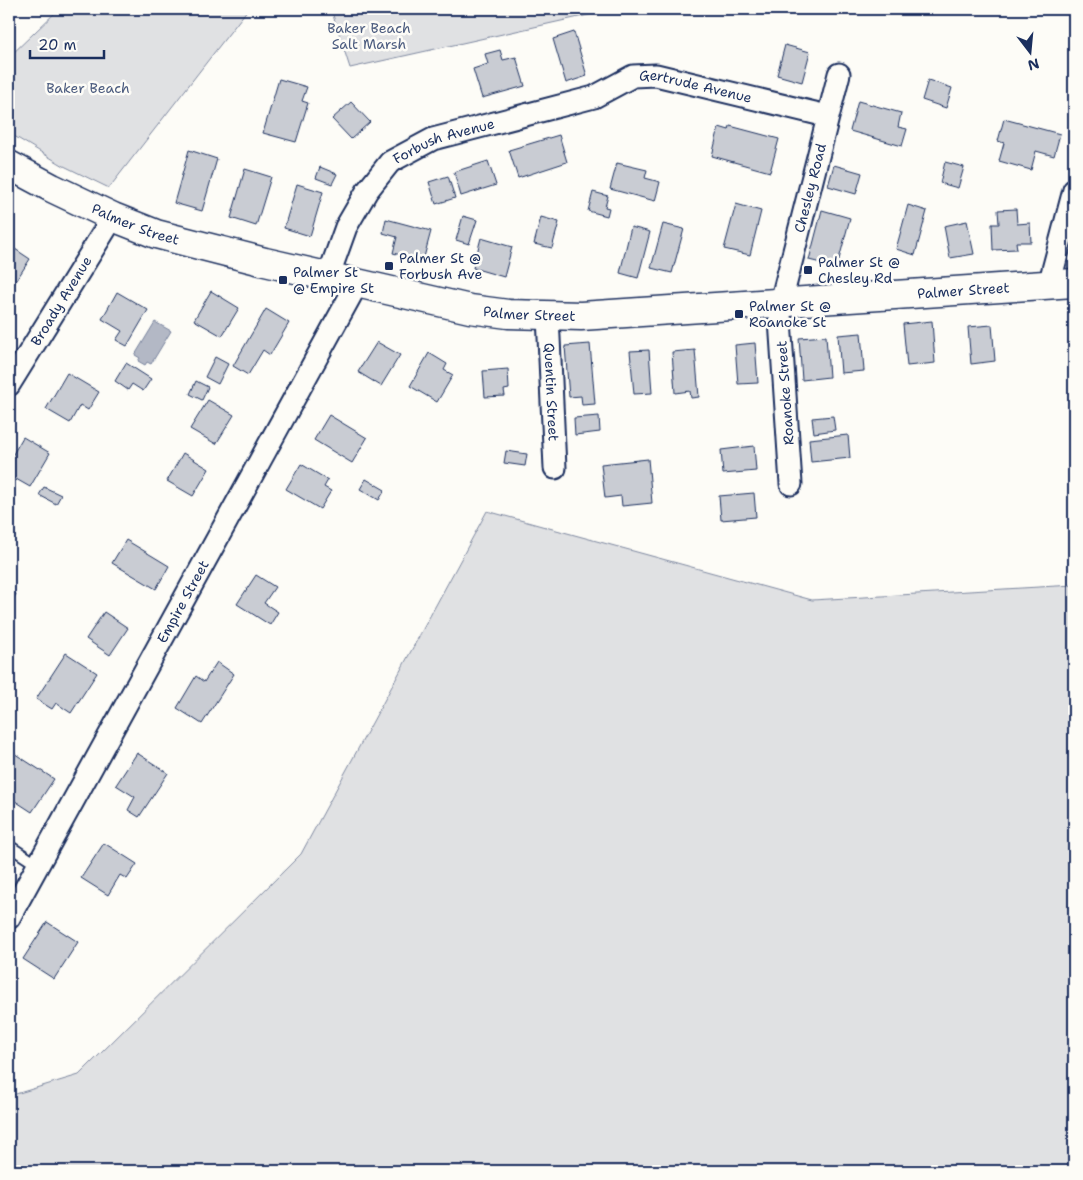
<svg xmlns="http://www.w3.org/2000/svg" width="1083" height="1180" font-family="'Shantell Sans',sans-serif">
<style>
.green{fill:#e0e1e3;stroke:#7e88a0}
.water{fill:#b3b8c5;stroke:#76819c}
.building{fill:#c9ccd3;stroke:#1b2f5e}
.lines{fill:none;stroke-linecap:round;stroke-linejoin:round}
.lane-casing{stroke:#1b2f5e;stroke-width:14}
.street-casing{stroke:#1b2f5e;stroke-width:25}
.secondary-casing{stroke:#1b2f5e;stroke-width:31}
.lane{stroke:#fdfcf7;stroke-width:10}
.street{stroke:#fdfcf7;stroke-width:21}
.secondary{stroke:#fdfcf7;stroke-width:28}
.poi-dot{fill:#1b2f5e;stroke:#fdfcf7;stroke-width:2}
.labels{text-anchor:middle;stroke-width:5;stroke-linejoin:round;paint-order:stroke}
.park-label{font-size:14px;fill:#4c5c7f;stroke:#fdfcf7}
.street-label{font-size:14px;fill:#1b2f5e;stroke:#fdfcf7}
.poi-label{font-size:14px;fill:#1b2f5e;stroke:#fdfcf7;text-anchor:start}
</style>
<rect width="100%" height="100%" fill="#fdfcf7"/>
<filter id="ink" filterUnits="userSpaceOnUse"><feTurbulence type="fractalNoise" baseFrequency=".02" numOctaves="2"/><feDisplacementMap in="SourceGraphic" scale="10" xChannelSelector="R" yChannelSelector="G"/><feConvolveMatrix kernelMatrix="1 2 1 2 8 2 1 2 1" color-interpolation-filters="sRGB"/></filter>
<g filter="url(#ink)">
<!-- green -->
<g class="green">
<path d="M59 9H248L109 188 64 166 9 133V57Z"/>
<path d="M331 9H615L350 68Z"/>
<path d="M487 511 812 600 1074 585V1171H9V1096L79 1075 301 854Z"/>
</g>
<!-- water -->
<path class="water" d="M155 322 171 331 151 364 147 362 145 365 138 361 140 358 135 355Z"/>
<!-- building -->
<g class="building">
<path d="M574 32 587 76 566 83 553 39Z"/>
<path d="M785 45 810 52 802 82 777 75Z"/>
<path d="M500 50 503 60 516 57 525 86 482 98 473 69 488 64 485 54Z"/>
<path d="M279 79 307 87 302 101 308 103 296 142 263 133Z"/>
<path d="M928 80 952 88 946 108 922 100Z"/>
<path d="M858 101 901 113 898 127 907 129 902 146 850 131Z"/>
<path d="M351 102 370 122 351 139 332 119Z"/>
<path d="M1004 119 1060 134 1054 156 1036 151 1031 170 999 161 1004 143 998 141Z"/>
<path d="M730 126 779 139 770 172 712 156 719 127 729 130Z"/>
<path d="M559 135 567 162 518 178 509 150Z"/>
<path d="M189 150 217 159 202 211 174 203Z"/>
<path d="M488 161 496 185 461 196 454 172Z"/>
<path d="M945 162 964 167 958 188 940 183Z"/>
<path d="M617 163 647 170 645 178 660 182 655 201 610 189Z"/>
<path d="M834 165 862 173 856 194 828 186Z"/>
<path d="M320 167 337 174 332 184 316 178Z"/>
<path d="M245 169 271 177 256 226 231 218Z"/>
<path d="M448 176 455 198 436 204 429 182Z"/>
<path d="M297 184 323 192 310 236 284 228Z"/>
<path d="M593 192 608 196 605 207 609 208 607 216 588 211Z"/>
<path d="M736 204 761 211 750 255 724 249Z"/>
<path d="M908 205 927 211 915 255 896 249Z"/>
<path d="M1016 209 1017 224 1030 223 1031 242H1016L1017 249 993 250 992 224H999L998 210Z"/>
<path d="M822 210 850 218 837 267 809 260Z"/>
<path d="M463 216 477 220 469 244 456 240Z"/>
<path d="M541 217 559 222 552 248 534 244Z"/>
<path d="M386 219 431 231 423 261 393 253 397 237 383 233Z"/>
<path d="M967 221 974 254 950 258 944 226Z"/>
<path d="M663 224 684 229 672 273 651 268Z"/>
<path d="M631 227 650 232 638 278 620 273Z"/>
<path d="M481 238 512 247 504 277 473 268Z"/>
<path d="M9 245 30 259 10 290 9 289Z"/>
<path d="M211 291 239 308 222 336 194 320Z"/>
<path d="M117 292 148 310 127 346 116 340 122 331 102 319Z"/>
<path d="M266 309 289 323 270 355 263 350 248 375 233 366Z"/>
<path d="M1072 314H1074V344Z"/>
<path d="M932 321 935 363 907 366 903 324Z"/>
<path d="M992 325 995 361 971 364 968 327Z"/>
<path d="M861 333 864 371 841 373 838 335Z"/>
<path d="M826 336 829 377 802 380 799 338Z"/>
<path d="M377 342 400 355 381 386 358 372Z"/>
<path d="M755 343 758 383 738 384 735 345Z"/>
<path d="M590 344 595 404 582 405 581 396 569 397 565 346Z"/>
<path d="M649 350 652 393 634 394 630 351Z"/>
<path d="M695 350 699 397 691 398 690 391 675 393 672 352Z"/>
<path d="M429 353 447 364 444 370 453 375 437 402 410 386Z"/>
<path d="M215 357 228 364 218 384 205 377Z"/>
<path d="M126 363 151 379 143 391 132 384 128 390 115 381Z"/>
<path d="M508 369 509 389 504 390 505 396 485 397 483 371Z"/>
<path d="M67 373 99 392 88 410 80 405 70 423 46 409Z"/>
<path d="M196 381 208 387 202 400 190 394Z"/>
<path d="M208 400 234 415 216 444 190 429Z"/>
<path d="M329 415 367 438 352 463 314 440Z"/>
<path d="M599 416 600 432 575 435 574 418Z"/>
<path d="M833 416 835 430 814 433 812 418Z"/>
<path d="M848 435 850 458 811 462 809 439Z"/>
<path d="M23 437 50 453 30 487 9 475V461Z"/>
<path d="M754 446 756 471 723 474 721 450Z"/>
<path d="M506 451 527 454 525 466 504 463Z"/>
<path d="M183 453 209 469 193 496 167 481Z"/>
<path d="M648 459 652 503 622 506 621 496 605 498 601 464Z"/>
<path d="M301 464 328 480 324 487 331 491 320 509 286 489Z"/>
<path d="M366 479 385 490 379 500 360 489Z"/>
<path d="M44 487 61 495 56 504 39 495Z"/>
<path d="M754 493 756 517 721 520 719 496Z"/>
<path d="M9 522 14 525 9 534Z"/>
<path d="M126 540 169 566 156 589 112 563Z"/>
<path d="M256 575 275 587 264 603 278 612 270 625 237 604Z"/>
<path d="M9 590 16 594 9 607Z"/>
<path d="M104 612 128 628 110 655 86 639Z"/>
<path d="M66 653 97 673 71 713 56 703 52 709 36 699Z"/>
<path d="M217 662 234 674 202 724 177 708 196 676 204 682Z"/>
<path d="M9 750 54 779 32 812 9 797Z"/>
<path d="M137 753 168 773 139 817 128 810 135 797 116 785Z"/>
<path d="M104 843 137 864 127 879 120 875 108 895 81 878Z"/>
<path d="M47 922 78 942 54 979 23 959Z"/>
</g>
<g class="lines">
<!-- lane casing -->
<g class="lane-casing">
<path id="lane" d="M9 846 38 865"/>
</g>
<!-- street casing -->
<g class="street-casing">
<g id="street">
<path id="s1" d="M328 277 346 227 367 191 390 162 433 139 594 97 633 76 656 75 827 116"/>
<path d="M1049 285 1074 190"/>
<path id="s2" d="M548 316 555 468"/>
<path id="s3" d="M9 385 113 217"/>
<path id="s4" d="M791 484 780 320 781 302 839 74"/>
<path id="s5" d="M9 918 357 284"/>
</g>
</g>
<!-- secondary casing -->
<g class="secondary-casing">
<g id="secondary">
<path id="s6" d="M9 165 52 188 113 217 156 234 265 262 470 309 508 314 581 316 1074 283"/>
</g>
</g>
<!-- lane -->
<use href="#lane" class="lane"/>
<!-- street -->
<use href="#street" class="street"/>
<!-- secondary -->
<use href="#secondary" class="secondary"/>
</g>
</g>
<!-- markers -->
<g class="poi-dot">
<rect x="384" y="261" width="10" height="10" rx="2.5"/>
<rect x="803" y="265" width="10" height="10" rx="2.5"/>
<rect x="278" y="275" width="10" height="10" rx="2.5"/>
<rect x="734" y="309" width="10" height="10" rx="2.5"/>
</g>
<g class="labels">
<!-- park labels -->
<g class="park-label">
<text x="369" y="33">Baker Beach<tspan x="369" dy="16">Salt Marsh</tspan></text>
<text x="88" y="93">Baker Beach</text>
</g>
<!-- street labels -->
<g class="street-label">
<text dy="5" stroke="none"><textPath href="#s1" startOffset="455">Gertrude Avenue</textPath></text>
<text dy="5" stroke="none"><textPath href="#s1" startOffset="190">Forbush Avenue</textPath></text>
<text dy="5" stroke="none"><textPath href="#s4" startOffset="300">Chesley Road</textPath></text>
<text dy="5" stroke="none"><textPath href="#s6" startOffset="140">Palmer Street</textPath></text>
<text dy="5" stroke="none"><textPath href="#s6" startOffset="980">Palmer Street</textPath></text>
<text dy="5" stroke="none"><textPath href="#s3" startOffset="99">Broady Avenue</textPath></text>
<text dy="5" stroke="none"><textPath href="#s6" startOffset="545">Palmer Street</textPath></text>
<text dy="5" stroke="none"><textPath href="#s2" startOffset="76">Quentin Street</textPath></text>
<text transform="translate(785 393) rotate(-94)" y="5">Roanoke Street</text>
<text dy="5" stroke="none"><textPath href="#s5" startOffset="361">Empire Street</textPath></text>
</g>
<!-- poi labels -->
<g class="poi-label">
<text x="399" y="263">Palmer St @<tspan x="399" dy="16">Forbush Ave</tspan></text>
<text x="818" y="267">Palmer St @<tspan x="818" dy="16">Chesley Rd</tspan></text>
<text x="293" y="277">Palmer St<tspan x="293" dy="16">@ Empire St</tspan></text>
<text x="749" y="311">Palmer St @<tspan x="749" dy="16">Roanoke St</tspan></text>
</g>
</g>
<!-- margin -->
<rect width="1083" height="1180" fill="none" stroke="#fdfcf7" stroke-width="30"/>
<rect x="15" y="15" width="1053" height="1150" fill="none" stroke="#1b2f5e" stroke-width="2" filter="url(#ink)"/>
<!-- north arrow -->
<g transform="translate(1030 52) rotate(164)" stroke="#fdfcf7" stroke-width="4" paint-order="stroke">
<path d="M0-4L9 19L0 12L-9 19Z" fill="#1b2f5e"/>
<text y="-8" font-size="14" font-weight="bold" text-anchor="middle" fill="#1b2f5e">N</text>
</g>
<!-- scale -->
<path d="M30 50v8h74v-8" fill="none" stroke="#1b2f5e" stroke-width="2.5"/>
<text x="38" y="50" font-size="15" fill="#1b2f5e" stroke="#fdfcf7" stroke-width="4" paint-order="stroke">20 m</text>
</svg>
